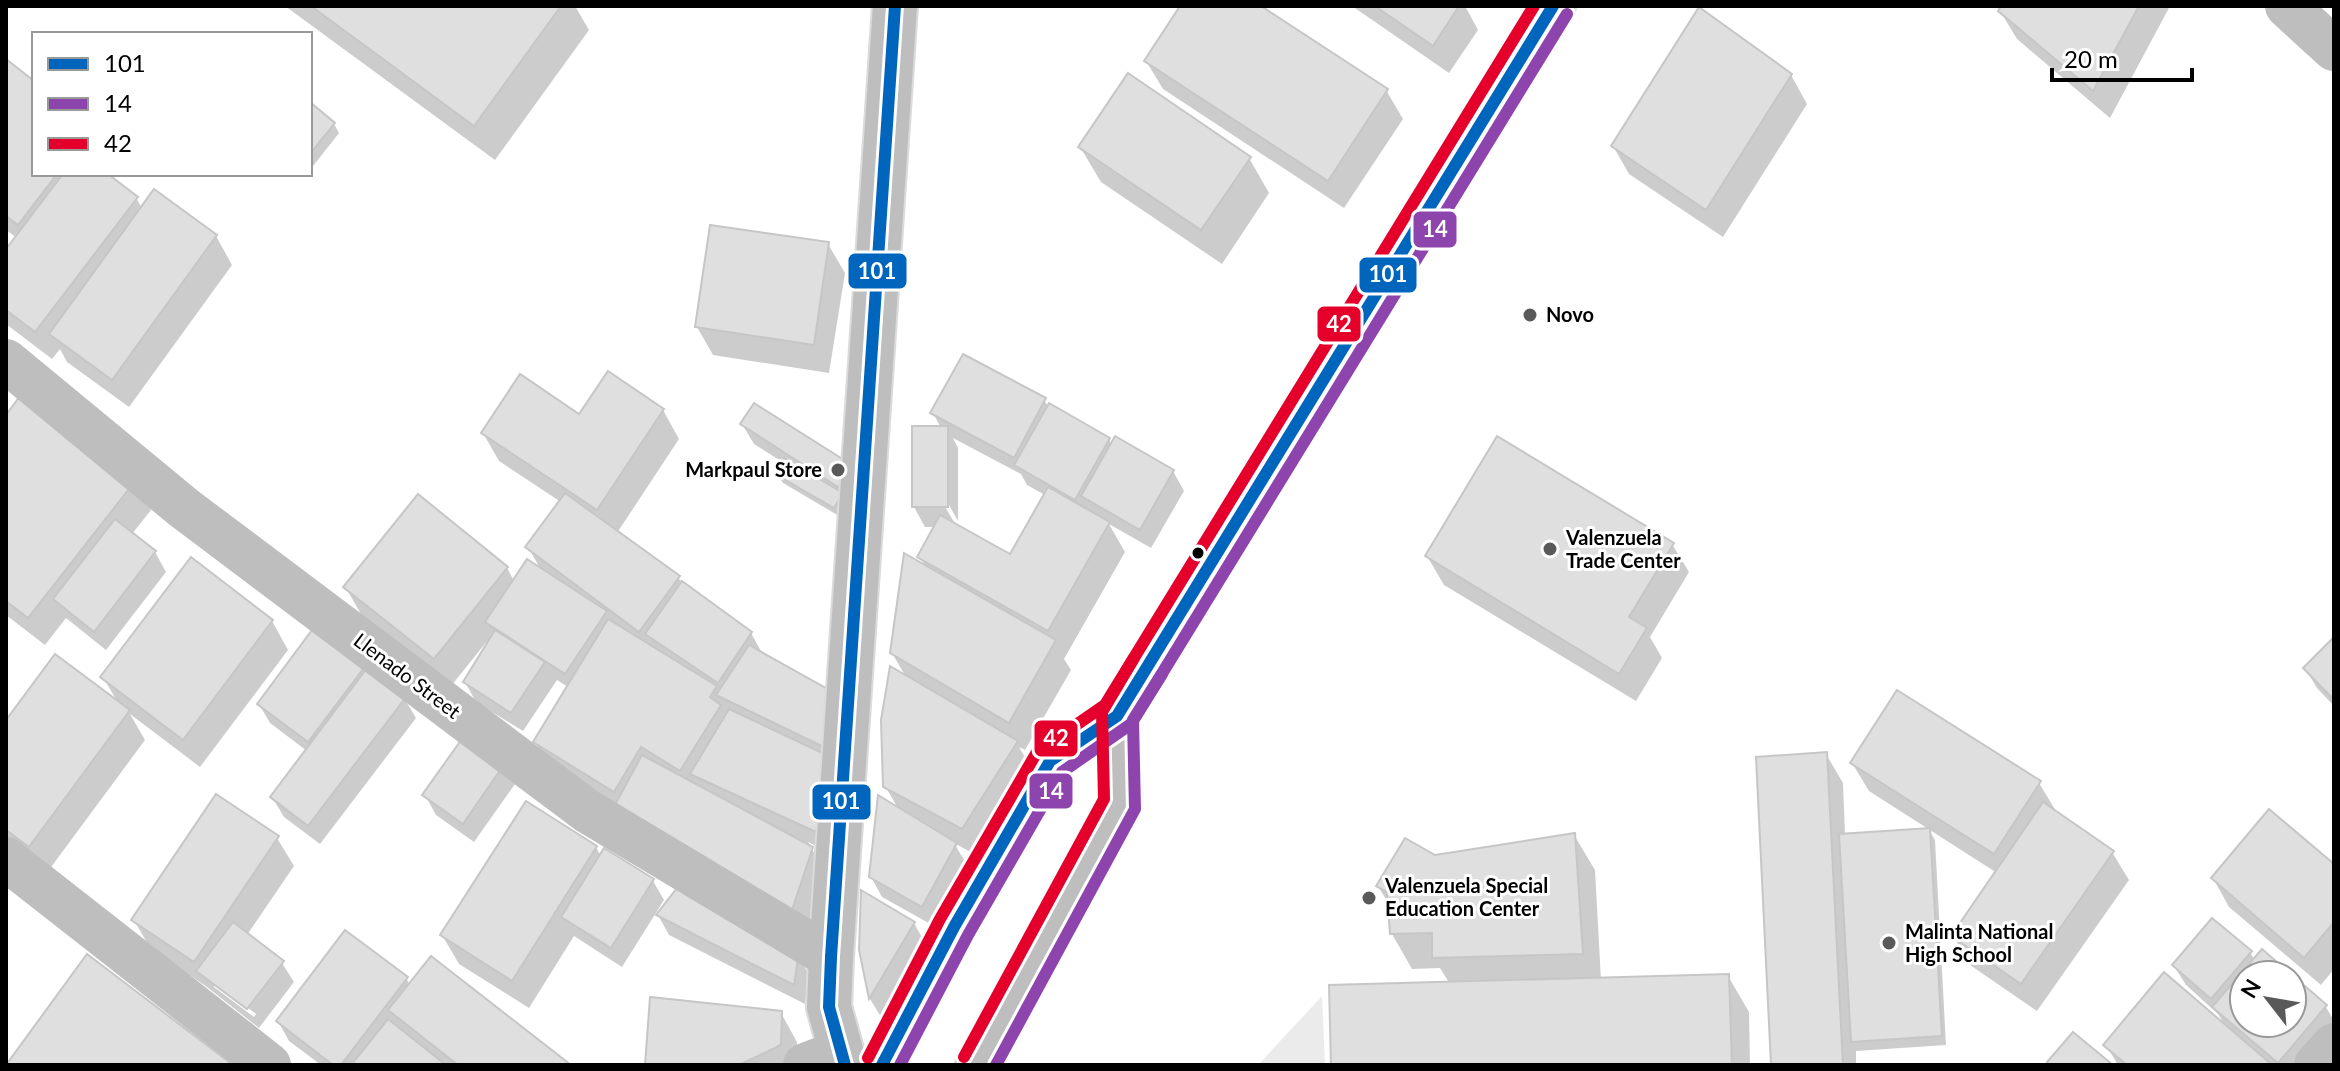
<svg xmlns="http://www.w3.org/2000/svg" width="2340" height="1071" font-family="Lato,sans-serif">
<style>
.green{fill:#ebebeb}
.shadow{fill:#0003;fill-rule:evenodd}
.building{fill:#dfdfdf;stroke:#c6c6c6;stroke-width:2}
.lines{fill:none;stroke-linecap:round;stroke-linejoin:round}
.major-casing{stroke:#dbdbdb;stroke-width:48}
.highway-casing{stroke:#dbdbdb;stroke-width:48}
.minor{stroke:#bebebe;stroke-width:44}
.major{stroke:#bebebe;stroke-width:44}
.highway{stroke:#bebebe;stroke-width:44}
.bus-1-casing{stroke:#fff;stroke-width:18}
.bus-2-casing{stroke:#fff;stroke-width:18}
.bus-3-casing{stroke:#fff;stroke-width:18}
.bus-1{stroke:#0065bd;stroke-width:12}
.bus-2{stroke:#8e44ad;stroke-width:12}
.bus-3{stroke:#e4002b;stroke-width:12}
.poi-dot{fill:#595959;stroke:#fff;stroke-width:3}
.bus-dot{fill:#000;stroke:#fff;stroke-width:3}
.labels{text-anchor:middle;stroke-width:6;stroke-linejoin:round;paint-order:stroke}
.poi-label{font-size:20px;font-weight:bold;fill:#000;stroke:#fff;text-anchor:start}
.street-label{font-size:20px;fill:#000;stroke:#fff}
.line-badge{stroke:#fff;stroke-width:3}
.badge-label{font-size:22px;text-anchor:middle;font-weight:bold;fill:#fff}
</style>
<rect width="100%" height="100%" fill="#fff"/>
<!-- green -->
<path class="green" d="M1322 996 1325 1065H1258Z"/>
<!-- shadow -->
<g class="shadow">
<path d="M285 6H575L589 30 495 160Z"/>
<path d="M1182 6H1257L1386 90 1403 119 1344 208 1163 89 1146 61Z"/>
<path d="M1352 6H1465L1478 30 1449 73Z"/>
<path d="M2003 6H2170L2110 118 2017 39 2000 11Z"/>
<path d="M6 62 34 83V174H105L136 198 142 208 216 236 232 265 129 407 67 362 60 349 52 359 6 324V252L17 238 6 230Z"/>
<path d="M1791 75 1807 104 1723 237 1629 174 1613 146Z"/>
<path d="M310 105 334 124 339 133 313 166 310 163Z"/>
<path d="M1080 147 1249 158 1269 193 1222 264 1101 182Z"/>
<path d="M828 244 845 273 829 373 713 355 697 327Z"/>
<path d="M1044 400 1049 408 1109 440 1112 445 1173 471 1184 491 1151 548 1109 524 1125 552 1064 659 1071 670 1025 750 1019 747 1033 771 978 856 954 843 967 865 934 926 882 897 871 877 899 810 885 786 906 677 892 653 926 568 920 557 936 527H925L914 507 941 428 933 413ZM953 438 1021 474 1027 485 1045 495 1011 557 957 527 941 500 945 498 958 521V448Z"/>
<path d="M663 410 679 439 617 533 751 633 762 653 831 693 826 851 808 842 828 877 807 940 552 770 535 742 568 687 557 680 523 731 476 702 465 682 491 641 488 640 451 686 362 616 346 588 507 568 514 581 541 570 528 547 561 502 499 461 483 433 580 417Z"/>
<path d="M6 418 134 481 151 510 132 534 155 552 166 572 106 650 66 618 45 645 6 615Z"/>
<path d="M742 424 850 466 839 516 783 483 777 474 784 463 754 444Z"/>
<path d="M1672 544 1689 572 1650 637 1662 658 1636 701 1444 585 1427 556Z"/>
<path d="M272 621 288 650 200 767 130 714 145 740 46 874 6 844V723L118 703 103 677Z"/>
<path d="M318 625 404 698 416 718 320 844 284 817 272 797 307 751 270 723 259 704Z"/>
<path d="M2334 640V706L2317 688 2305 668Z"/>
<path d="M1826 754 1843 783 1845 835 1929 830 1935 840 1946 1045 1856 1051V1065H1773Z"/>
<path d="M1852 763 2039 783 2056 811 2112 852 2129 880 2037 1011 1970 965 1954 937 1997 873 1869 791Z"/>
<path d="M503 765 515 784 474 842 436 815 425 795Z"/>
<path d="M1574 835 1595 870 1601 980 1728 976 1749 1012 1750 1065H1333L1450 984 1440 968 1412 969 1392 934 1390 906 1378 886 1435 857Z"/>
<path d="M277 838 294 866 247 935 282 963 294 982 259 1028 207 987 150 948 134 920ZM214 982 256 1014 254 1017 214 987Z"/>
<path d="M596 847 601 857 653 881 664 900 622 967 574 936 529 1008 459 964 442 935Z"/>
<path d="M2334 866V969L2321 985 2229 907 2213 878Z"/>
<path d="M658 915 797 954 809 974 805 1004 669 935Z"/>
<path d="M914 923 925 943 881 1017 870 999 861 949Z"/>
<path d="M2250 952 2255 961 2289 975H2244V1023H2292V978L2326 1007 2334 1021V1030L2304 1065H2118L2106 1045 2226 1027 2218 1014 2186 985 2174 966Z"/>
<path d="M406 978 410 985 568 1065H321L289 1041 278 1021Z"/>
<path d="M781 1013 797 1042 796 1065H647Z"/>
</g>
<!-- building -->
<g class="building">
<path d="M311 6H561L474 126Z"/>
<path d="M1180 6H1261L1388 89 1328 181 1144 61Z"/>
<path d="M1375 6H1459L1433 46Z"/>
<path d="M2001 6H2139L2093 91 1998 11Z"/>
<path d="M1699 7 1792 74 1706 210 1611 146Z"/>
<path d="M6 59 34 81V174H57L18 225 6 216Z"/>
<path d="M1128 73 1251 157 1201 230 1078 147Z"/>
<path d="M310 102 335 123 310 154Z"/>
<path d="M63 174H108L138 197 35 332 6 310V249Z"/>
<path d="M154 189 217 235 112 380 49 334Z"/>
<path d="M710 225 829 242 814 345 695 327Z"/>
<path d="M963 354 1046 398 1014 458 930 413Z"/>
<path d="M608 371 664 409 597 510 481 433 520 374 579 414Z"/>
<path d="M23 392 136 480 28 618 6 601V415Z"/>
<path d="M754 403 852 465 838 487 740 424Z"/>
<path d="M1049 403 1110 438 1075 500 1014 465Z"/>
<rect x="912" y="426" width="36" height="81"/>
<path d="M1115 436 1174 470 1140 530 1081 496Z"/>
<path d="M1497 436 1674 543 1629 617 1647 628 1619 674 1425 556Z"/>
<path d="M784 458 843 493 834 508 775 474Z"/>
<path d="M1048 487 1110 522 1048 631 917 557 940 515 1010 554Z"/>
<path d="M565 493 680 576 639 632 525 547Z"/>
<path d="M418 494 508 567 434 659 343 587Z"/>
<path d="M115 519 156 551 94 632 53 599Z"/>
<path d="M904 553 1056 640 1009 723 890 653Z"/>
<path d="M191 557 273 620 183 740 100 677Z"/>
<path d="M527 559 607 611 565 674 485 622Z"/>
<path d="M682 581 752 632 718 683 645 634Z"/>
<path d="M608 619 717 686 710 697 721 705 680 771 641 747 614 792 533 742Z"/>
<path d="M318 622 369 661 308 742 257 704Z"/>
<path d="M495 630 545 662 511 713 463 682Z"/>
<path d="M2334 637V700L2303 668Z"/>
<path d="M749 645 833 692 828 749 716 695Z"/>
<path d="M55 654 130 710 29 847 6 830V720Z"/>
<path d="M890 666 1018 741 962 829 883 787 881 720Z"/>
<path d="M367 668 406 697 308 826 270 797Z"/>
<path d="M1897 690 2041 781 1994 854 1850 763Z"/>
<path d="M729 709 833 758 816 832 690 774Z"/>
<path d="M464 736 505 763 463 824 422 795Z"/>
<path d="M1827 752 1843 1065H1771L1756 757Z"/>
<path d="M642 755 813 847 791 913 610 814Z"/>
<path d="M216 794 279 836 194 962 131 920Z"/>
<path d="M878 795 957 843 922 907 869 877Z"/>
<path d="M526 801 597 846 512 981 440 935Z"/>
<path d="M2043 802 2114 851 2021 984 1951 936Z"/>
<path d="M2269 809 2334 864V922L2304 958 2211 878Z"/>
<path d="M1930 828 1942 1036 1851 1042 1839 834Z"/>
<path d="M1575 833 1583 954 1432 958V933L1390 934 1387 892 1376 886 1405 838 1435 855Z"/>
<path d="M604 848 654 879 611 948 561 917Z"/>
<path d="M677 888 799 952 794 985 656 915Z"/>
<path d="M861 890 915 922 869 999 859 950Z"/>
<path d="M2212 918 2252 951 2211 999 2172 965Z"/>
<path d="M233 922 284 961 247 1009 196 971Z"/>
<path d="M345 930 408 977 341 1065H333L276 1021Z"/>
<path d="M2262 949 2292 975H2244V1023H2292V975L2327 1005 2278 1063 2212 1007Z"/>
<path d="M87 954 233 1065H6Z"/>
<path d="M431 956 571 1065H458L388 1010Z"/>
<path d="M2164 972 2271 1064 2270 1065H2127L2103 1045Z"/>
<path d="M1729 974 1732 1065H1331L1329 985Z"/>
<path d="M650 997 782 1011 781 1045 739 1065H645Z"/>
<path d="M388 1019 446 1065H351Z"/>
<path d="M2073 1032 2113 1065H2050L2047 1062Z"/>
</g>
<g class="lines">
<!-- major casing -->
<g class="major-casing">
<path id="major" d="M845 1065 829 1007 831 957 895 6"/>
</g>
<!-- highway casing -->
<g class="highway-casing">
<g id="highway">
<path d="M882 1065 954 927 1050 761 1117 716 1553 6"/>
<path d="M978 1065 1120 803 1117 716"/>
</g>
</g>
<!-- minor -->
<g class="minor">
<path d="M2287 6 2334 49"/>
<path d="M6 361 184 508 587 811 831 957"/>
<path d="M6 859 269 1065"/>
<path d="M805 1065 818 1060 843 1063"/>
<path d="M2316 1065 2334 1045"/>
</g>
<!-- major -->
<use href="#major" class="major"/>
<!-- highway -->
<use href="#highway" class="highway"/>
<!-- bus-1 casing -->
<g class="bus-1-casing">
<g id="bus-1">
<path d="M845 1065 829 1007 831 957 895 6"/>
<path d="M882 1065 954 927 1050 761 1117 716 1553 6"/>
</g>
</g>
<!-- bus-2 casing -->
<g class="bus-2-casing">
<g id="bus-2">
<path d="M900 1065 968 935 1062 772 1131 724 1567 14"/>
<path d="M996 1065 1135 809 1133 720 1162 674"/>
</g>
</g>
<!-- bus-3 casing -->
<g class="bus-3-casing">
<g id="bus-3">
<path d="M964 1057 1104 799 1102 712 1134 658"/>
<path d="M868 1058 940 919 1037 752 1105 705 1534 6"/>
</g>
</g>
<!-- bus-1 -->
<use href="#bus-1" class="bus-1"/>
<!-- bus-2 -->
<use href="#bus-2" class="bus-2"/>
<!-- bus-3 -->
<use href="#bus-3" class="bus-3"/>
</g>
<!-- markers -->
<g class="poi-dot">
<circle cx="1530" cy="315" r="8"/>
<circle cx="838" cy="470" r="8"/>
<circle cx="1550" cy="549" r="8"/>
<circle cx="1369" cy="898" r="8"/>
<circle cx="1889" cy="943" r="8"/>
</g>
<circle class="bus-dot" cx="1198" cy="553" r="7"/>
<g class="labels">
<!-- poi labels -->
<g class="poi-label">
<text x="1546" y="322">Novo</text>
<text x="822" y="477" text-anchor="end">Markpaul Store</text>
<text x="1566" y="545">Valenzuela<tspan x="1566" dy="23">Trade Center</tspan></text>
<text x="1385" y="893">Valenzuela Special<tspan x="1385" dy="23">Education Center</tspan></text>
<text x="1905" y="939">Malinta National<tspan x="1905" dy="23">High School</tspan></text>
</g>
<!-- street labels -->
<g class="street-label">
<text transform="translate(407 676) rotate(37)" y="7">Llenado Street</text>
</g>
</g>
<g class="line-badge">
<rect x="1412" y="210" width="46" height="39" rx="8" fill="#8e44ad"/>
<rect x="847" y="252" width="61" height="38" rx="8" fill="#0065bd"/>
<rect x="1358" y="256" width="60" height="38" rx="8" fill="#0065bd"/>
<rect x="1316" y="305" width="46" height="38" rx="8" fill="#e4002b"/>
<rect x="1033" y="719" width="46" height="39" rx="8" fill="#e4002b"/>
<rect x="1028" y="772" width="46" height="38" rx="8" fill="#8e44ad"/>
<rect x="811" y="783" width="61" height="38" rx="8" fill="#0065bd"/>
</g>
<g class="badge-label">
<text x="1435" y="237">14</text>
<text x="877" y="279">101</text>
<text x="1388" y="282">101</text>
<text x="1339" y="332">42</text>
<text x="1056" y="746">42</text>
<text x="1051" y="799">14</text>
<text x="841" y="809">101</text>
</g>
<!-- border -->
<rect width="2340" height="1071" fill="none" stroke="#000000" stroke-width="16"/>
<!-- legend -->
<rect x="32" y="32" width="280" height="144" fill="#ffffff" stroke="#999999" stroke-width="2"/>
<rect x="48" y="58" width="40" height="12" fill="#0065bd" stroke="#999999" stroke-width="2"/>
<text x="104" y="72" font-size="24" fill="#000000">101</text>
<rect x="48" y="98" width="40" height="12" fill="#8e44ad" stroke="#999999" stroke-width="2"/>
<text x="104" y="112" font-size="24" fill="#000000">14</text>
<rect x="48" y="138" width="40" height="12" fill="#e4002b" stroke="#999999" stroke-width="2"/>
<text x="104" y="152" font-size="24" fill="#000000">42</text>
<!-- north arrow -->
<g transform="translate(2268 999) rotate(301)"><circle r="38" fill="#ffffff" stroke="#999999" stroke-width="2"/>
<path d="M0-6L14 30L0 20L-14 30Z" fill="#595959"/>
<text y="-12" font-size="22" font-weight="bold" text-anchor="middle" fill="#000000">N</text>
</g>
<!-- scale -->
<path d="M2052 68v12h140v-12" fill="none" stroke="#000000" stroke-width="4"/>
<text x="2064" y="68" font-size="24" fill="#000000" stroke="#ffffff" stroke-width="6" paint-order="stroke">20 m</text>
</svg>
